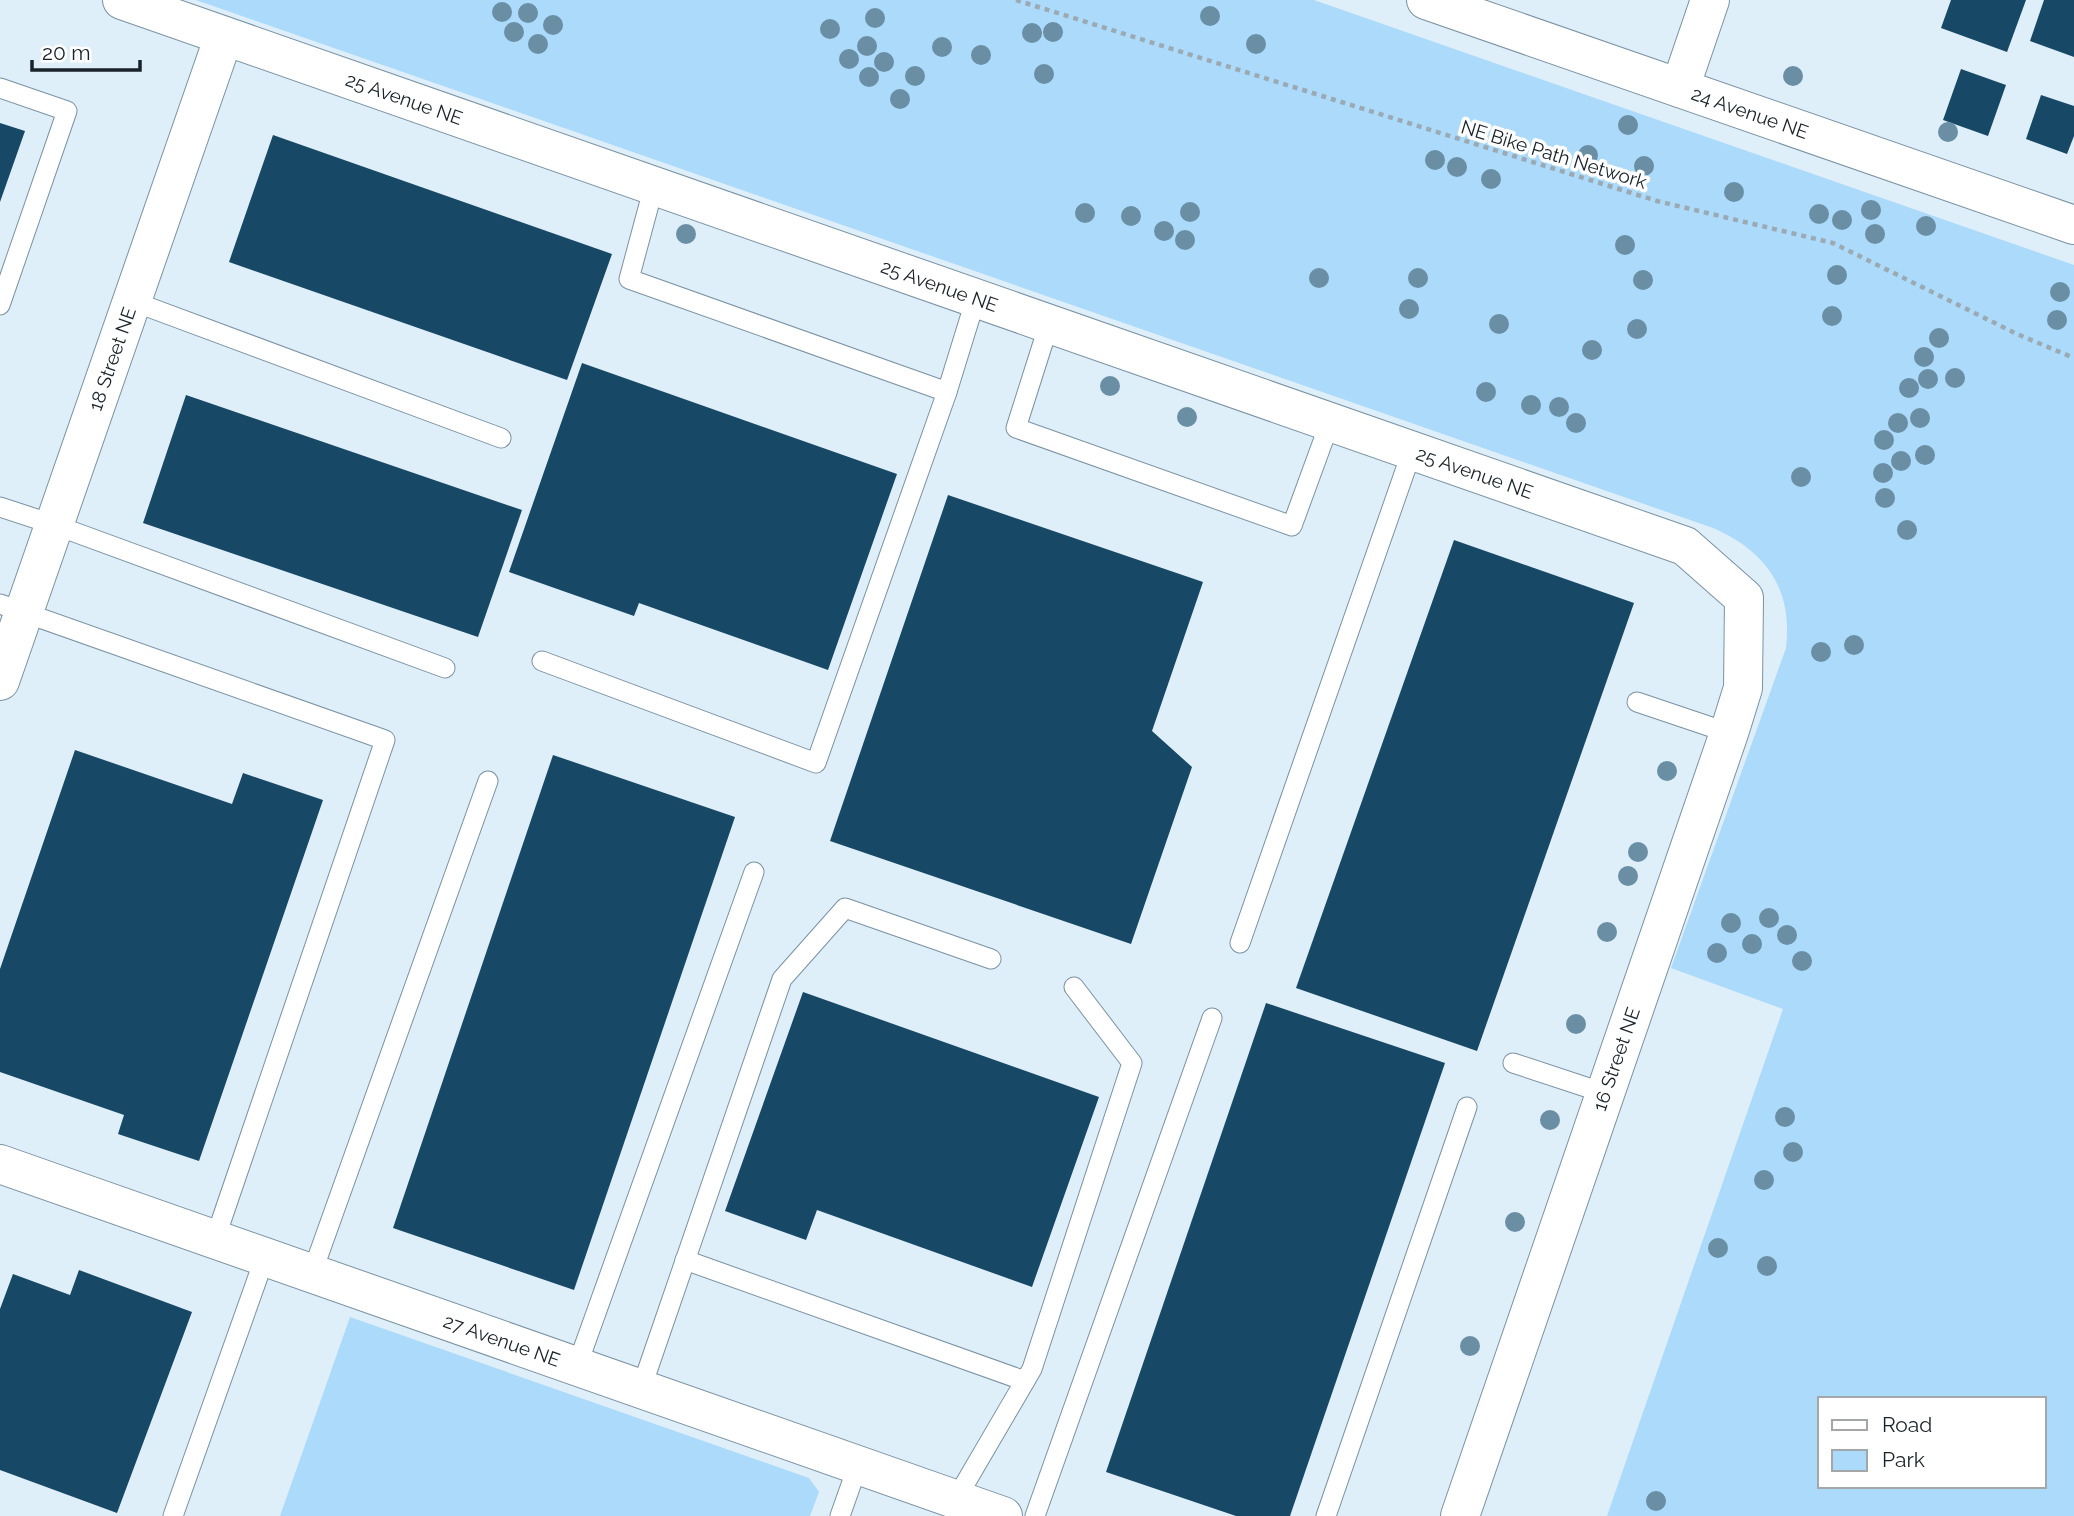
<svg xmlns="http://www.w3.org/2000/svg" width="2074" height="1516" font-family="Raleway,sans-serif">
<style>
.green{fill:#acdafa;fill-rule:evenodd}
.building{fill:#174865}
.lines{fill:none;stroke-linecap:round;stroke-linejoin:round}
.lane-casing{stroke:#7992a3;stroke-width:21}
.street-casing{stroke:#7992a3;stroke-width:40}
.secondary-casing{stroke:#7992a3;stroke-width:40}
.path{stroke:#9ba9b3;stroke-width:4.5;stroke-dasharray:5 5;stroke-linecap:butt}
.lane{stroke:#fff;stroke-width:19}
.street{stroke:#fff;stroke-width:38}
.secondary{stroke:#fff;stroke-width:38}
.tree{fill:#6a8ea3}
.labels{text-anchor:middle;stroke-width:7;stroke-linejoin:round;paint-order:stroke}
.street-label{font-size:19px;fill:#192229;stroke:#fff}
</style>
<rect width="100%" height="100%" fill="#dfeffa"/>
<!-- green -->
<g class="green">
<path d="M196 0H1314L2074 265V1516H1607L1783 1009 1671 968 1786 648C1793 589 1766 551 1713 528ZM1820 1399H2044V1486H1820Z"/>
<path d="M350 1317 809 1478 819 1492 810 1516H280Z"/>
</g>
<!-- building -->
<g class="building">
<path d="M1951 0H2026L2007 52 1941 28Z"/>
<path d="M2044 0H2074V57L2030 41Z"/>
<path d="M1961 69 2006 85 1988 136 1943 120Z"/>
<path d="M2041 95 2074 106V136L2067 154 2026 139Z"/>
<path d="M0 123 25 131 0 202Z"/>
<path d="M273 135 612 254 567 380 229 262Z"/>
<path d="M582 363 897 474 828 670 639 603 634 616 509 572Z"/>
<path d="M186 395 522 510 478 637 143 523Z"/>
<path d="M948 495 1203 582 1152 731 1192 767 1131 944 830 841Z"/>
<path d="M1454 540 1634 603 1477 1051 1296 988Z"/>
<path d="M75 750 232 804 243 773 323 800 199 1161 118 1134 124 1115 0 1072V969Z"/>
<path d="M553 755 735 817 574 1290 393 1228Z"/>
<path d="M803 992 1099 1097 1032 1287 817 1210 806 1240 725 1211Z"/>
<path d="M1266 1003 1445 1063 1290 1516H1236L1106 1472Z"/>
<path d="M79 1270 192 1312 117 1513 0 1470V1309L13 1274 70 1295Z"/>
</g>
<g class="lines">
<!-- lane casing -->
<g class="lane-casing">
<g id="lane">
<path d="M0 88 67 111 0 305"/>
<path d="M654 186 629 279 947 392 976 298"/>
<path d="M132 301 501 438"/>
<path d="M1049 324 1016 428 1292 526 1330 422"/>
<path d="M0 507 55 525 445 668"/>
<path d="M0 604 385 740 215 1239"/>
<path d="M542 661 816 763 947 392"/>
<path d="M1637 702 1729 733"/>
<path d="M1240 943 1412 451"/>
<path d="M1513 1063 1604 1093"/>
<path d="M685 1260 1025 1381"/>
<path d="M312 1273 488 781"/>
<path d="M577 1366 754 872"/>
<path d="M641 1389 782 979 845 908 991 959"/>
<path d="M956 1499 1032 1369 1132 1063 1074 987"/>
<path d="M173 1516 265 1257"/>
<path d="M840 1516 858 1465"/>
<path d="M1035 1516 1212 1018"/>
<path d="M1326 1516 1467 1107"/>
</g>
</g>
<!-- street casing -->
<g class="street-casing">
<g id="street">
<path id="s1" d="M122 0 1685 546 1744 598 1743 688 1729 733 1460 1516"/>
<path id="s2" d="M1426 0 2074 225"/>
<path d="M1680 88 1710 0"/>
<path id="s3" d="M0 681 224 36"/>
</g>
</g>
<!-- secondary casing -->
<g class="secondary-casing">
<g id="secondary">
<path id="s4" d="M0 1164 1003 1516"/>
</g>
</g>
<!-- path -->
<path class="path" d="M1016 0 1657 201 1833 243 2017 334 2074 358"/>
<!-- lane -->
<use href="#lane" class="lane"/>
<!-- street -->
<use href="#street" class="street"/>
<!-- secondary -->
<use href="#secondary" class="secondary"/>
</g>
<!-- trees -->
<g class="tree">
<circle cx="502" cy="12" r="10"/>
<circle cx="528" cy="13" r="10"/>
<circle cx="1210" cy="16" r="10"/>
<circle cx="875" cy="18" r="10"/>
<circle cx="553" cy="25" r="10"/>
<circle cx="830" cy="29" r="10"/>
<circle cx="514" cy="32" r="10"/>
<circle cx="1053" cy="32" r="10"/>
<circle cx="1032" cy="33" r="10"/>
<circle cx="538" cy="44" r="10"/>
<circle cx="1256" cy="44" r="10"/>
<circle cx="867" cy="46" r="10"/>
<circle cx="942" cy="47" r="10"/>
<circle cx="981" cy="55" r="10"/>
<circle cx="849" cy="59" r="10"/>
<circle cx="884" cy="62" r="10"/>
<circle cx="1044" cy="74" r="10"/>
<circle cx="915" cy="76" r="10"/>
<circle cx="1793" cy="76" r="10"/>
<circle cx="869" cy="77" r="10"/>
<circle cx="900" cy="99" r="10"/>
<circle cx="1628" cy="125" r="10"/>
<circle cx="1948" cy="132" r="10"/>
<circle cx="1588" cy="155" r="10"/>
<circle cx="1435" cy="160" r="10"/>
<circle cx="1644" cy="166" r="10"/>
<circle cx="1457" cy="167" r="10"/>
<circle cx="1491" cy="179" r="10"/>
<circle cx="1734" cy="192" r="10"/>
<circle cx="1871" cy="210" r="10"/>
<circle cx="1190" cy="212" r="10"/>
<circle cx="1085" cy="213" r="10"/>
<circle cx="1819" cy="214" r="10"/>
<circle cx="1131" cy="216" r="10"/>
<circle cx="1842" cy="220" r="10"/>
<circle cx="1926" cy="226" r="10"/>
<circle cx="1164" cy="231" r="10"/>
<circle cx="686" cy="234" r="10"/>
<circle cx="1875" cy="234" r="10"/>
<circle cx="1185" cy="240" r="10"/>
<circle cx="1625" cy="245" r="10"/>
<circle cx="1837" cy="275" r="10"/>
<circle cx="1319" cy="278" r="10"/>
<circle cx="1418" cy="278" r="10"/>
<circle cx="1643" cy="280" r="10"/>
<circle cx="2060" cy="292" r="10"/>
<circle cx="1409" cy="309" r="10"/>
<circle cx="1832" cy="316" r="10"/>
<circle cx="2057" cy="320" r="10"/>
<circle cx="1499" cy="324" r="10"/>
<circle cx="1637" cy="329" r="10"/>
<circle cx="1939" cy="338" r="10"/>
<circle cx="1592" cy="350" r="10"/>
<circle cx="1924" cy="357" r="10"/>
<circle cx="1955" cy="378" r="10"/>
<circle cx="1928" cy="379" r="10"/>
<circle cx="1110" cy="386" r="10"/>
<circle cx="1909" cy="388" r="10"/>
<circle cx="1486" cy="392" r="10"/>
<circle cx="1531" cy="405" r="10"/>
<circle cx="1559" cy="407" r="10"/>
<circle cx="1187" cy="417" r="10"/>
<circle cx="1920" cy="418" r="10"/>
<circle cx="1576" cy="423" r="10"/>
<circle cx="1898" cy="423" r="10"/>
<circle cx="1884" cy="440" r="10"/>
<circle cx="1925" cy="455" r="10"/>
<circle cx="1901" cy="461" r="10"/>
<circle cx="1883" cy="473" r="10"/>
<circle cx="1801" cy="477" r="10"/>
<circle cx="1885" cy="498" r="10"/>
<circle cx="1907" cy="530" r="10"/>
<circle cx="1854" cy="645" r="10"/>
<circle cx="1821" cy="652" r="10"/>
<circle cx="1667" cy="771" r="10"/>
<circle cx="1638" cy="852" r="10"/>
<circle cx="1628" cy="876" r="10"/>
<circle cx="1769" cy="918" r="10"/>
<circle cx="1731" cy="923" r="10"/>
<circle cx="1607" cy="932" r="10"/>
<circle cx="1787" cy="935" r="10"/>
<circle cx="1752" cy="944" r="10"/>
<circle cx="1717" cy="953" r="10"/>
<circle cx="1802" cy="961" r="10"/>
<circle cx="1576" cy="1024" r="10"/>
<circle cx="1785" cy="1117" r="10"/>
<circle cx="1550" cy="1120" r="10"/>
<circle cx="1793" cy="1152" r="10"/>
<circle cx="1764" cy="1180" r="10"/>
<circle cx="1515" cy="1222" r="10"/>
<circle cx="1718" cy="1248" r="10"/>
<circle cx="1767" cy="1266" r="10"/>
<circle cx="1470" cy="1346" r="10"/>
<circle cx="1656" cy="1501" r="10"/>
</g>
<g class="labels">
<!-- street labels -->
<g class="street-label">
<text dy="7" stroke="none"><textPath href="#s1" startOffset="299">25 Avenue NE</textPath></text>
<text dy="7" stroke="none"><textPath href="#s2" startOffset="343">24 Avenue NE</textPath></text>
<text transform="translate(1554 154) rotate(17)" y="7">NE Bike Path Network</text>
<text dy="7" stroke="none"><textPath href="#s1" startOffset="866">25 Avenue NE</textPath></text>
<text dy="7" stroke="none"><textPath href="#s3" startOffset="341">18 Street NE</textPath></text>
<text dy="7" stroke="none"><textPath href="#s1" startOffset="1433">25 Avenue NE</textPath></text>
<text transform="translate(1616 1059) rotate(-71)" y="7">16 Street NE</text>
<text dy="7" stroke="none"><textPath href="#s4" startOffset="532">27 Avenue NE</textPath></text>
</g>
</g>
<!-- legend -->
<rect x="1818" y="1397" width="228" height="91" fill="#ffffff" stroke="#a3a7a9" stroke-width="2"/>
<rect x="1832" y="1420" width="35" height="10" fill="#ffffff" stroke="#a3a7a9" stroke-width="2"/>
<text x="1882" y="1432" font-size="21" fill="#192229">Road</text>
<rect x="1832" y="1450" width="35" height="21" fill="#acdafa" stroke="#a3a7a9" stroke-width="2"/>
<text x="1882" y="1467" font-size="21" fill="#192229">Park</text>
<!-- scale -->
<path d="M32 60v10h108v-10" fill="none" stroke="#192229" stroke-width="3.5"/>
<text x="42" y="60" font-size="21" fill="#192229" stroke="#ffffff" stroke-width="5" paint-order="stroke">20 m</text>
</svg>
